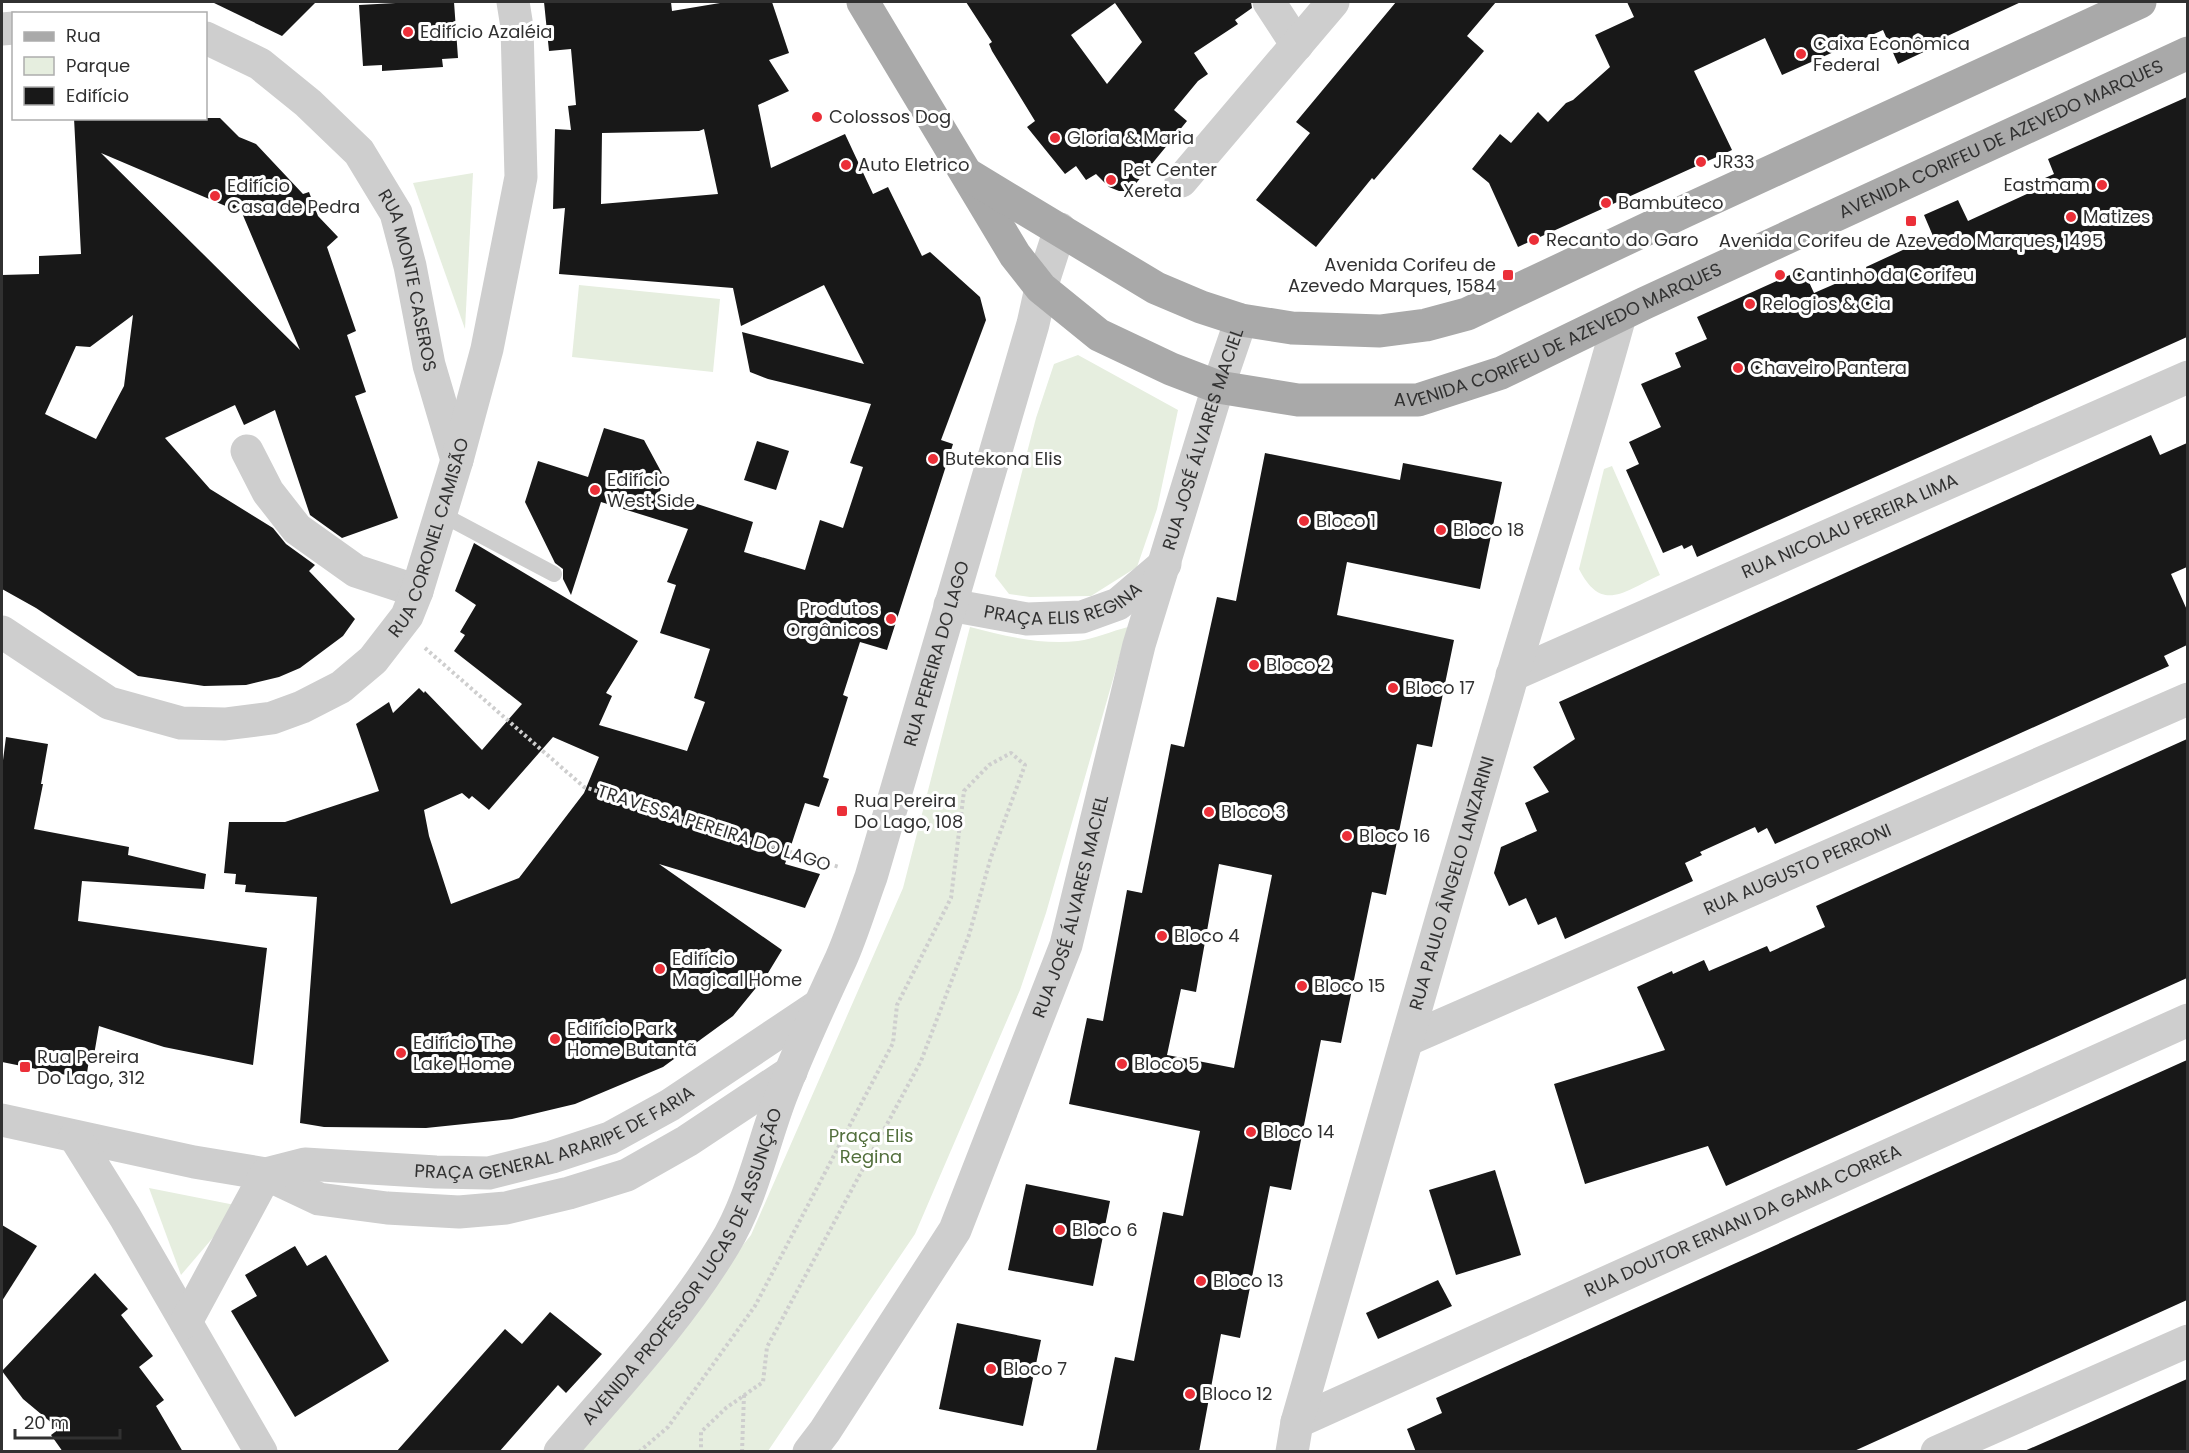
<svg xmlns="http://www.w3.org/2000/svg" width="2189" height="1453" font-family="Poppins,sans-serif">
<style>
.green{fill:#e6eedf}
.building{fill:#181818;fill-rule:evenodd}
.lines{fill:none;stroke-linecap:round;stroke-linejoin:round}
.path{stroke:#cecece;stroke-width:4;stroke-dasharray:3 3;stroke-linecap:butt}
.service{stroke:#cecece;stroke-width:16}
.minor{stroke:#cecece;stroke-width:33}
.primary{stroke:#a9a9a9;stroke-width:33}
.poi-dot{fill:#eb2f38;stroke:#fff;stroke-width:2}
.labels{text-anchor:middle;stroke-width:6;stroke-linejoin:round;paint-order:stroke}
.poi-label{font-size:18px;fill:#313131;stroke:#fff;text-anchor:start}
.street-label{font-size:18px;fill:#313131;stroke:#fff}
.park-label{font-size:18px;fill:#526f3c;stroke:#fff}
</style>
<rect width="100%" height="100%" fill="#fff"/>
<!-- green -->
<g class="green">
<path d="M473 173 465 329 413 183Z"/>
<path d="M579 285 720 299 713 372 572 357Z"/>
<path d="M1078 355 1178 410 1157 509 1137 567 1091 596 1030 597 1009 594 995 576 1036 418 1054 364Z"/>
<path d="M1612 466 1660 575C1624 591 1602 614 1579 569L1604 469Z"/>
<path d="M970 627C1005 636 1041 645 1078 641 1094 639 1112 631 1128 627L1046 913 1020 990 915 1234 768 1451 577 1452 751 1235 903 888Z"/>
<path d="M149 1188 240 1206 181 1275Z"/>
</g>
<!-- building -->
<g class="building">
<path d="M212 2H316L282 36Z"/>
<path d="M414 2H454L458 58 442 59 443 67 382 71V65L363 66 359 5Z"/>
<path d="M544 2H671L672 11 726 2H772L789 53 769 60 789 91 758 105 771 168 845 134 873 194 888 187 922 256 930 252 980 297 986 320 941 440 953 444 887 650 860 642 843 695 848 697 823 777 829 779 819 807 805 803 785 864 820 874 805 908 659 864 782 950 768 973 733 1016 663 1067 575 1104 512 1119 426 1128 324 1127 300 1123 317 897 245 892 246 885 235 884 236 874 224 873 229 822H285L379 791 356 724 389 702 393 713 419 688 424 693 425 691 482 750 522 704 454 651 465 635 460 632 476 605 455 591 474 543 638 641 606 693 612 696 599 725 687 751 705 702 694 698 710 649 660 633 676 585 667 582 688 529 601 502 571 595 563 579V569L555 563 525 502 538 461 588 477 604 428 644 440 664 477 660 492 753 522 744 552 805 570 820 520 843 528 863 467 850 463 871 404 768 379 750 372 742 332 864 364 824 285 741 326 733 288 559 274 565 208 553 209 555 129 571 130 568 106 576 105 571 49 549 51ZM704 129 718 194 601 204 602 133 699 131ZM553 737 599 757 584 793 519 878 451 904 429 836 424 810 462 793 469 799 472 796 489 810Z"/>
<path d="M966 2H1251L1252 8 1235 20 1238 24 1194 53 1208 74 1198 81 1174 110 1187 121 1133 187 1127 191H1119L1109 187 1096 174 1086 180 1076 166 1065 174 1048 153 1027 127 1035 121 992 51 989 44 992 42ZM1115 3 1142 42 1107 84 1071 35Z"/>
<path d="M1396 2H1496L1467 36 1484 51 1374 180 1372 178 1316 247 1256 200 1310 133 1296 122Z"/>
<path d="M1627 2H2021L1943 38 1945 42 1898 64 1883 30 1782 75 1765 38 1694 71 1732 150 1518 247 1489 183 1472 169 1500 134 1511 143 1538 112 1548 122 1566 103 1573 100 1610 67 1595 35 1634 17Z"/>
<path d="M2187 97V337L1697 557 1692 545 1684 549 1682 545 1663 553 1626 470 1639 464 1629 442 1661 427 1641 384 1681 367 1675 353 1707 339 1697 317 1803 269 1814 293 1867 270 1866 267 1933 236 1924 215 1958 200 1968 221 2029 193 2027 189 2038 185 2036 182 2054 174 2048 159Z"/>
<path d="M74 118H220L239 137 256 144 303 194 309 192 318 216 338 237 327 247 356 331 347 335 366 392 355 396 398 518 342 538 310 515 275 410 244 425 235 405 165 438 210 489 273 528 286 544 315 565 309 571 355 619 343 636 300 668 279 677 246 685 204 686 138 676 36 608 2 589V275L39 274V256L81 254ZM101 153 242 213 300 350ZM133 315 124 386 96 439 45 414 76 346 90 347Z"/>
<path d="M2151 435 2160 455 2187 443V567L2171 574 2187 610V645L2164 656 2169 666 1775 844 1767 828 1758 833 1755 827 1700 852 1702 855 1685 863 1693 881 1565 939 1556 917 1538 925 1526 898 1509 906 1494 873 1501 847 1537 831 1525 803 1549 792 1533 767 1575 739 1559 702Z"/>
<path d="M757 441 789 451 776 490 744 480Z"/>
<path d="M1265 453 1400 480 1403 463 1502 482 1480 589 1347 562 1337 615 1454 640 1432 747 1417 744 1386 895 1372 892 1341 1043 1321 1040 1291 1190 1270 1186 1240 1338 1221 1334 1199 1452H1096L1115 1357 1134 1361 1163 1212 1183 1216 1200 1131 1069 1104 1087 1018 1103 1021 1127 890 1142 893 1171 744 1184 747 1217 597 1236 601ZM1219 864 1272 875 1234 1068 1167 1055 1181 989 1196 992Z"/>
<path d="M6 737 48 744 41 784H43L34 829 129 847 128 855 206 874 204 889 82 881 78 921 267 948 253 1065 164 1047 99 1026 94 1055 90 1054 86 1079 2 1062V768Z"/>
<path d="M2187 739V978L1726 1186 1708 1146 1585 1184 1554 1084 1665 1050 1637 987 1672 971 1673 974 1704 960 1709 971 1767 946 1770 952 1825 927 1816 906Z"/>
<path d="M2187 1060V1300L1852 1452H1416L1407 1429 1442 1413 1436 1398Z"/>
<path d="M1495 1170 1521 1255 1456 1275 1429 1190Z"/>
<path d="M1026 1184 1110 1201 1093 1286 1008 1270Z"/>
<path d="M2 1225 37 1246 2 1301Z"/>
<path d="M295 1246 307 1266 326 1255 389 1361 295 1417 231 1311 257 1296 245 1275Z"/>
<path d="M95 1273 128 1309 121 1315 153 1356 139 1367 164 1400 156 1406 183 1452H63L51 1435 59 1429 23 1399 2 1371Z"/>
<path d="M1438 1280 1452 1306 1378 1339 1366 1313Z"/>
<path d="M550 1312 602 1354 566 1393 558 1385 499 1452H396L505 1329 522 1344Z"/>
<path d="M957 1323 1041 1340 1023 1426 939 1409Z"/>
<path d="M2187 1379V1452H2022L2084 1425Z"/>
</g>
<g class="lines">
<!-- path -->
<g class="path">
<path d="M425 648 584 787 839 867"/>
<path d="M639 1452 668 1427 755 1306 893 1043 897 1005 951 898 964 791 989 765 1011 753 1025 765 991 857 969 935 921 1061 767 1347 763 1382 726 1408 701 1432V1452"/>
<path d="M742 1452 744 1395"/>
</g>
<!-- service -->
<path class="service" d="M441 514 554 574"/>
<!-- minor -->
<g class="minor">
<path d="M1269 2 1297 45"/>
<path d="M2 29 14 28"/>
<path id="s1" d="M206 38 260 64 308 103 359 152 396 213 410 266 429 365 457 460"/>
<path d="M1181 181 1333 2"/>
<path d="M247 451 268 492 297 529 356 571 417 591"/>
<path id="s2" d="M950 605 1027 619 1082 617 1118 604 1165 564"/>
<path id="s3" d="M2 632 109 703 181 723 225 724 272 718 302 707 341 687 373 660 407 616 417 591 457 460 487 349 521 177 517 27 513 2"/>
<path id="s4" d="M1512 675 2188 377"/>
<path id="s5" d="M1407 1040 2188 699"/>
<path d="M2 1120 194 1162 266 1174 319 1199 387 1208 459 1212 506 1208 569 1193 627 1175 687 1141 791 1072"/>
<path d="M75 1137 125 1217 261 1452"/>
<path id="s6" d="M186 1322 266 1174 305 1164 436 1172 489 1173 552 1157 610 1138 670 1105 818 1006"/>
<path id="s7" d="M1297 1422 2188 1020"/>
<path id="s8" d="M560 1452C617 1385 679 1320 724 1245 752 1199 762 1146 781 1096 799 1049 820 1004 841 959 853 932 861 904 871 877L1033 324 1041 288 1060 229"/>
<path id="s9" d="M809 1452 825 1431 955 1230 1066 945 1139 645 1218 387 1241 320"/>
<path id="s10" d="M1292 1452 1297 1422C1368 1174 1439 925 1512 677 1548 556 1587 437 1620 316"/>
<path d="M1937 1452 2188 1341"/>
</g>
<!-- primary -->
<g class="primary">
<path id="s11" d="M863 2 1015 255 1041 288 1099 335 1171 369 1218 387 1298 400H1418L1501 373 1645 303 2188 53"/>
<path d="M970 176 1156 288 1201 307 1241 320 1292 328 1380 331 1426 325 1467 314 1685 211 2140 2"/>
</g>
</g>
<!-- markers -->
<g class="poi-dot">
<circle cx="408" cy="32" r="6"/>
<circle cx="1801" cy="54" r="6"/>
<circle cx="817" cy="117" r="6"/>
<circle cx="1055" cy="138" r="6"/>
<circle cx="1701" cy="162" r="6"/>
<circle cx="846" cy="165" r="6"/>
<circle cx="1111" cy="180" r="6"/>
<circle cx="2102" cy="185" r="6"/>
<circle cx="215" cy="196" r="6"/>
<circle cx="1606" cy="203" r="6"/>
<circle cx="2071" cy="217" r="6"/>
<rect x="1905" y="215" width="12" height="12" rx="3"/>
<circle cx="1534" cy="240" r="6"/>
<rect x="1502" y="269" width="12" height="12" rx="3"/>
<circle cx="1780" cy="275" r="6"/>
<circle cx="1750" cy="304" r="6"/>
<circle cx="1738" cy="368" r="6"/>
<circle cx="933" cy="459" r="6"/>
<circle cx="595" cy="490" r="6"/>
<circle cx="1304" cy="521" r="6"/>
<circle cx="1441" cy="530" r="6"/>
<circle cx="891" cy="619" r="6"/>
<circle cx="1254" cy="665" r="6"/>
<circle cx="1393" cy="688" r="6"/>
<rect x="836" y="805" width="12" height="12" rx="3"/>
<circle cx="1209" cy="812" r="6"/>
<circle cx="1347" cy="836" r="6"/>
<circle cx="1162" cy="936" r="6"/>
<circle cx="660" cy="969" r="6"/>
<circle cx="1302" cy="986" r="6"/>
<circle cx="555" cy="1039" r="6"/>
<circle cx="401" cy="1053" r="6"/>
<circle cx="1122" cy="1064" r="6"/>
<rect x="19" y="1061" width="12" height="12" rx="3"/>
<circle cx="1251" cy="1132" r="6"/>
<circle cx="1060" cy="1230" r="6"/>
<circle cx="1201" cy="1281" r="6"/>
<circle cx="991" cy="1369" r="6"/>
<circle cx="1190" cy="1394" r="6"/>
</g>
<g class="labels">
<!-- poi labels -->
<g class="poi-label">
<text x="420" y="38">Edifício Azaléia</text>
<text x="1813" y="50">Caixa Econômica<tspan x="1813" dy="21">Federal</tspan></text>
<text x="829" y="123">Colossos Dog</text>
<text x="1067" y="144">Gloria &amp; Maria</text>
<text x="1713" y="168">JR33</text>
<text x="858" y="171">Auto Eletrico</text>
<text x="1123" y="176">Pet Center<tspan x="1123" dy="21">Xereta</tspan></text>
<text x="2090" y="191" text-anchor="end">Eastmam</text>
<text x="227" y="192">Edifício<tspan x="227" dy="21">Casa de Pedra</tspan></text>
<text x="1618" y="209">Bambuteco</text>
<text x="2083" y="223">Matizes</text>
<text x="1546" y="246">Recanto do Garo</text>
<text x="1911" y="247" text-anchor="middle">Avenida Corifeu de Azevedo Marques, 1495</text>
<text x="1496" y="271" text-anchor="end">Avenida Corifeu de<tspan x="1496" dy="21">Azevedo Marques, 1584</tspan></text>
<text x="1792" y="281">Cantinho da Corifeu</text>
<text x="1762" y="310">Relogios &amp; Cia</text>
<text x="1750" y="374">Chaveiro Pantera</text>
<text x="945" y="465">Butekona Elis</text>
<text x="607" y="486">Edifício<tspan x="607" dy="21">West Side</tspan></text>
<text x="1316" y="527">Bloco 1</text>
<text x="1453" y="536">Bloco 18</text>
<text x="879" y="615" text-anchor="end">Produtos<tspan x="879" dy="21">Orgânicos</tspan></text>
<text x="1266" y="671">Bloco 2</text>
<text x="1405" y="694">Bloco 17</text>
<text x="854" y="807">Rua Pereira<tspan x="854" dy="21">Do Lago, 108</tspan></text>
<text x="1221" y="818">Bloco 3</text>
<text x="1359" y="842">Bloco 16</text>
<text x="1174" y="942">Bloco 4</text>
<text x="672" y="965">Edifício<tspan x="672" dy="21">Magical Home</tspan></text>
<text x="1314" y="992">Bloco 15</text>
<text x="567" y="1035">Edifício Park<tspan x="567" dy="21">Home Butantã</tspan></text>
<text x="413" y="1049">Edifício The<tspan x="413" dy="21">Lake Home</tspan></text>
<text x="37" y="1063">Rua Pereira<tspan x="37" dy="21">Do Lago, 312</tspan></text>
<text x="1134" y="1070">Bloco 5</text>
<text x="1263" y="1138">Bloco 14</text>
<text x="1072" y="1236">Bloco 6</text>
<text x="1213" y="1287">Bloco 13</text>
<text x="1003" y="1375">Bloco 7</text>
<text x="1202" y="1400">Bloco 12</text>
</g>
<!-- street labels -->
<g class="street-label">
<text dy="6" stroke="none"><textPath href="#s11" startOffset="1382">AVENIDA CORIFEU DE AZEVEDO MARQUES</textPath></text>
<text dy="6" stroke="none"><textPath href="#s1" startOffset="332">RUA MONTE CASEROS</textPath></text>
<text dy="6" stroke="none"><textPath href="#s11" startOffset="896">AVENIDA CORIFEU DE AZEVEDO MARQUES</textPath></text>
<text dy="6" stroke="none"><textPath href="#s9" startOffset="1096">RUA JOSÉ ÁLVARES MACIEL</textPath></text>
<text dy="6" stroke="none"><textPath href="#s4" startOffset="369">RUA NICOLAU PEREIRA LIMA</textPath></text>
<text dy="6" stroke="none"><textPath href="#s3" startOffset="549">RUA CORONEL CAMISÃO</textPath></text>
<text dy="6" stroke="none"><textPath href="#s2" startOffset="117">PRAÇA ELIS REGINA</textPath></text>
<text dy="6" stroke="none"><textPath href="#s8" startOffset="894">RUA PEREIRA DO LAGO</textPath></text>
<text transform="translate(714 828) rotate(18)" y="6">TRAVESSA PEREIRA DO LAGO</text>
<text dy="6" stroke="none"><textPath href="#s5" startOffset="426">RUA AUGUSTO PERRONI</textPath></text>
<text dy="6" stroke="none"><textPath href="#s10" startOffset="591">RUA PAULO ÂNGELO LANZARINI</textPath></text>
<text dy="6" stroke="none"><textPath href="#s9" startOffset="610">RUA JOSÉ ÁLVARES MACIEL</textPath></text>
<text dy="6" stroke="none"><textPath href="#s6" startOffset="466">PRAÇA GENERAL ARARIPE DE FARIA</textPath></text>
<text dy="6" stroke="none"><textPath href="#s7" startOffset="489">RUA DOUTOR ERNANI DA GAMA CORREA</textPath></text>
<text dy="6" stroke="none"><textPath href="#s8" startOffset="225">AVENIDA PROFESSOR LUCAS DE ASSUNÇÃO</textPath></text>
</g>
<!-- park labels -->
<g class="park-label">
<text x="871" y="1142">Praça Elis<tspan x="871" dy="21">Regina</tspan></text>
</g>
</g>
<!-- border -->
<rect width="2189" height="1453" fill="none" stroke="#313131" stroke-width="6"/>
<!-- legend -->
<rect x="12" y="12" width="195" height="108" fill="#ffffff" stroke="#adadad" stroke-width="1.5"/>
<rect x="24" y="32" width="30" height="9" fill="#a9a9a9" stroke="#adadad" stroke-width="1.5"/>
<text x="66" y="42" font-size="18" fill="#313131">Rua</text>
<rect x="24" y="57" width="30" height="18" fill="#e6eedf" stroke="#adadad" stroke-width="1.5"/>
<text x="66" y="72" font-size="18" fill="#313131">Parque</text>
<rect x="24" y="87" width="30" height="18" fill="#181818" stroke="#adadad" stroke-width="1.5"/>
<text x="66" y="102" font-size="18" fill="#313131">Edifício</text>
<!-- scale -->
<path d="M15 1429v9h105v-9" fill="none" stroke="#313131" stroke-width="3"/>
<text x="24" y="1429" font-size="18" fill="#313131" stroke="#ffffff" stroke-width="4.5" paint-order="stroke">20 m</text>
</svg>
